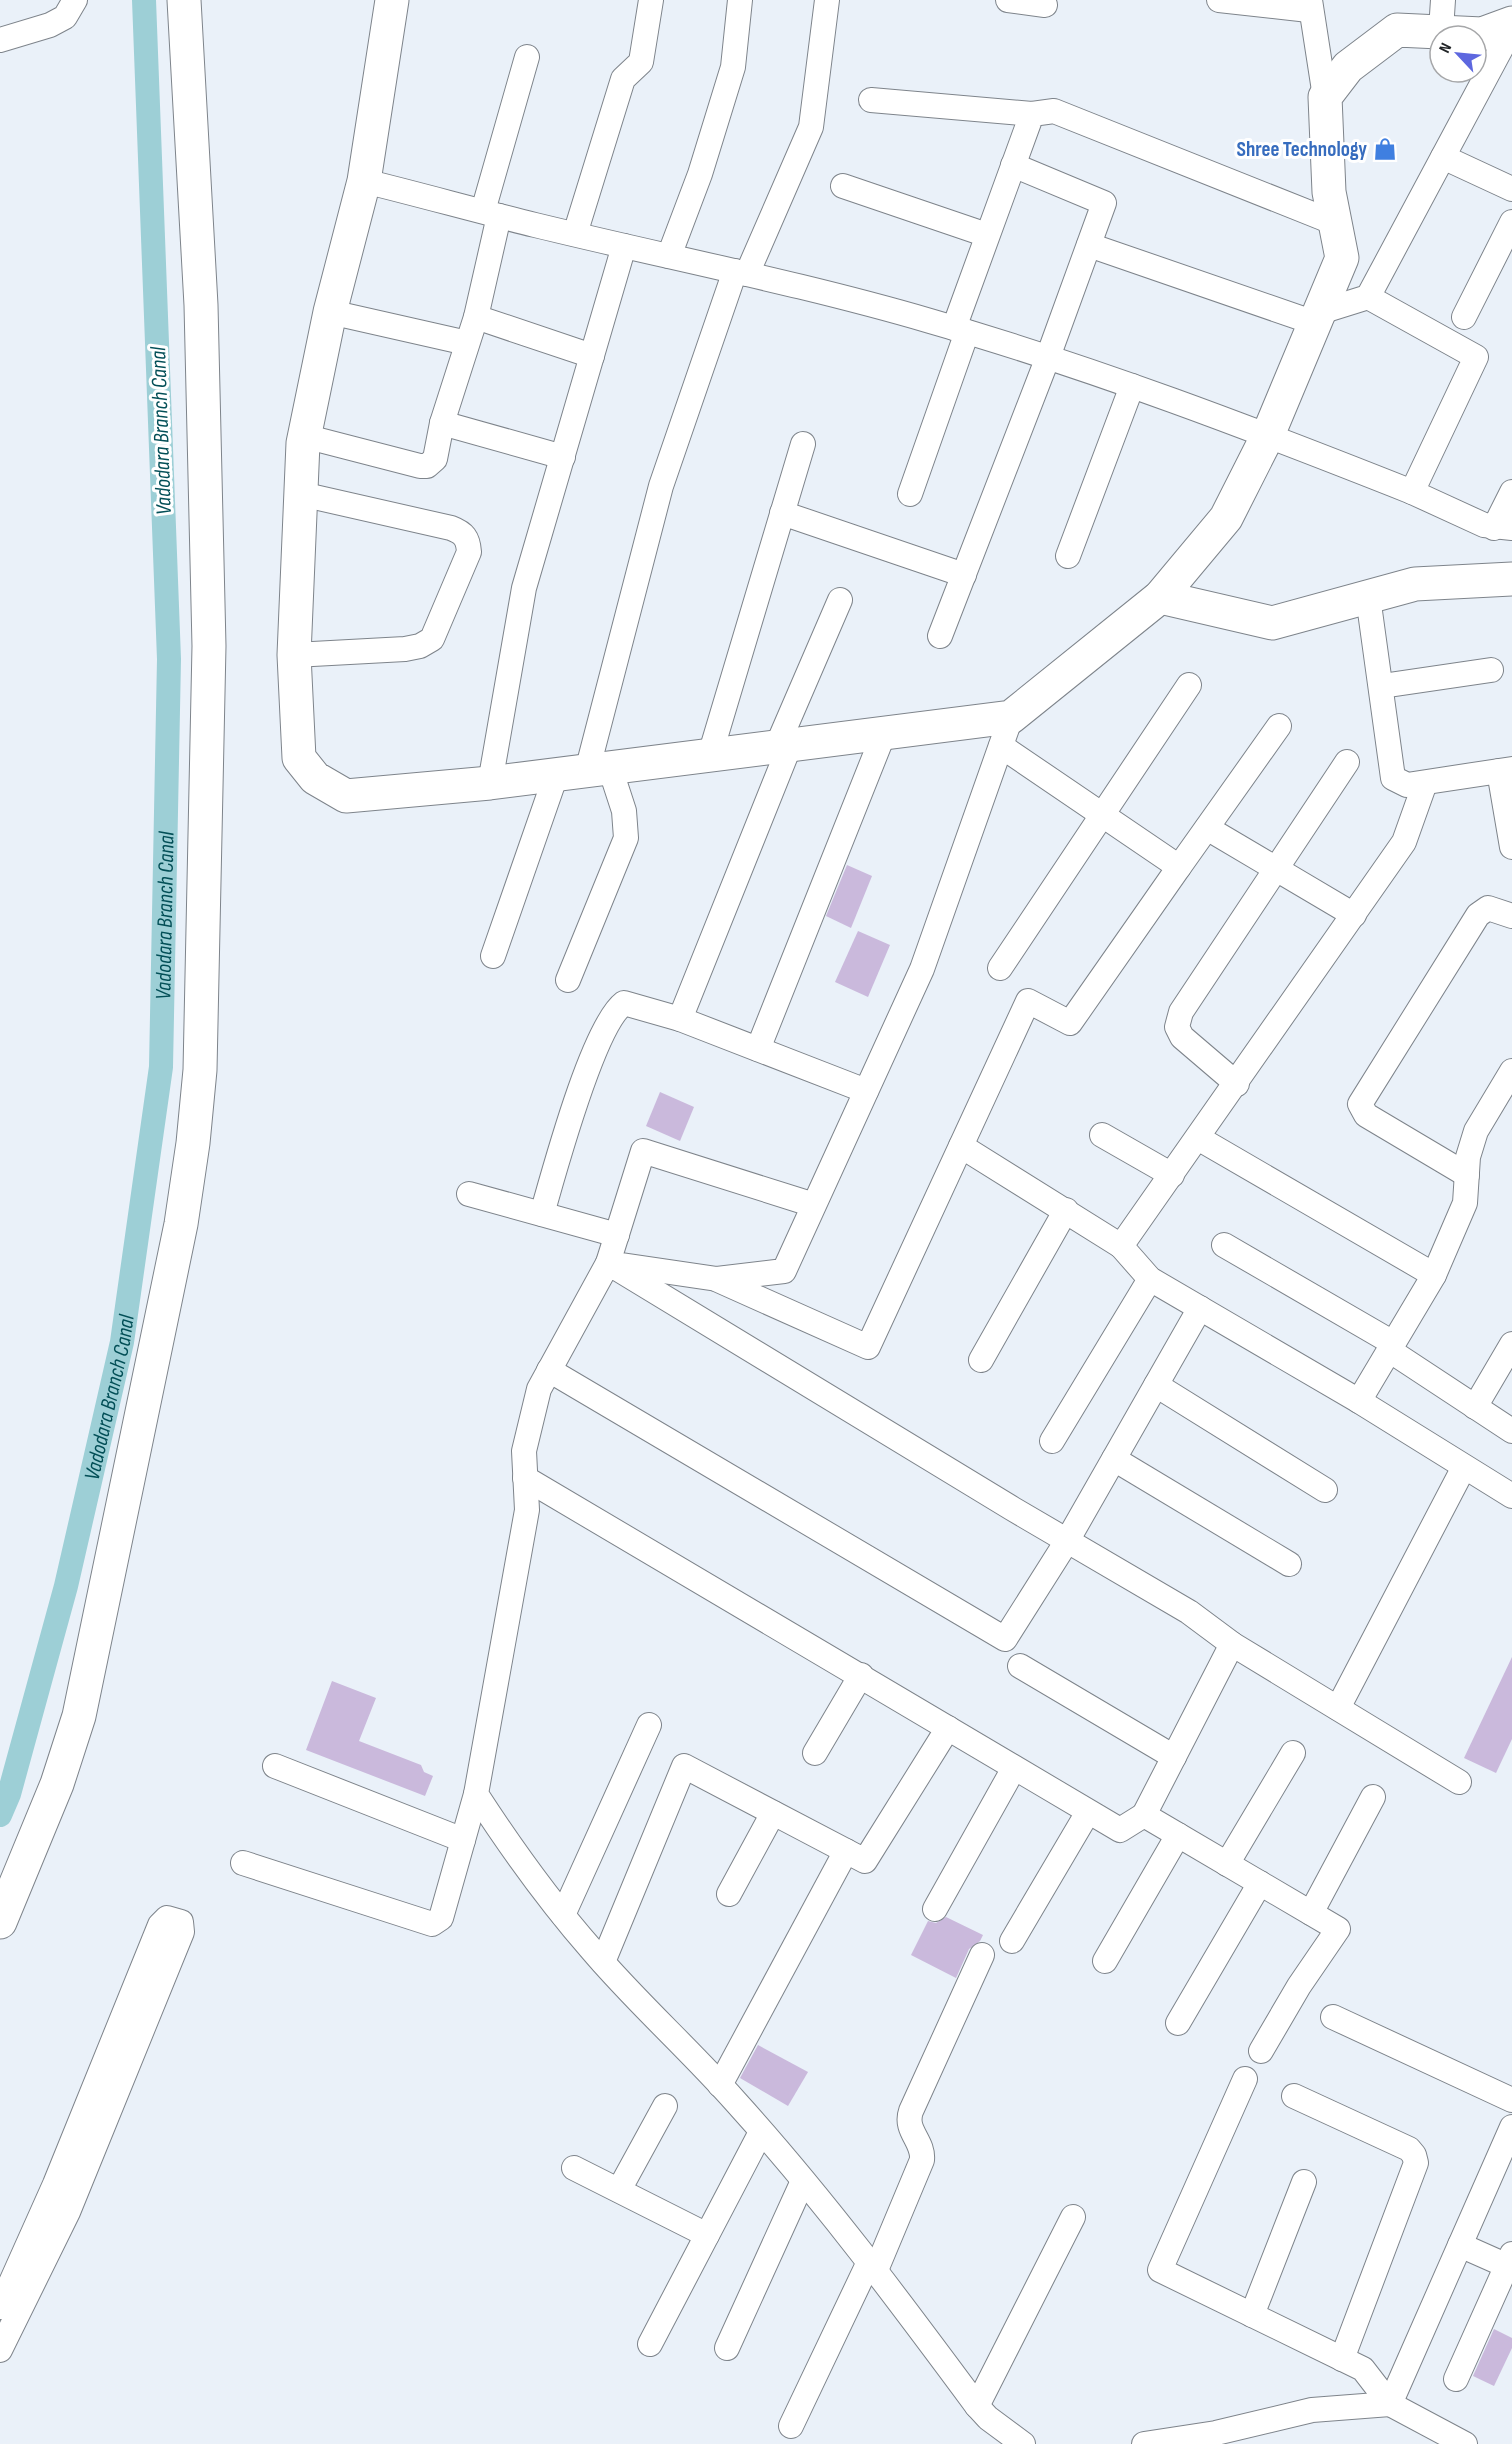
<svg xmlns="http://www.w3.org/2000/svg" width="1512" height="2444" font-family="'Sofia Sans Condensed',sans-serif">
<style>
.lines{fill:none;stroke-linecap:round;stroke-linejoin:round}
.canal{stroke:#9dcfd6;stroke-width:24}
.building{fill:#cab9dc}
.street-casing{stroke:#7e848b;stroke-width:26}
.secondary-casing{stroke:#7e848b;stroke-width:35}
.street{stroke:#fff;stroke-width:24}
.secondary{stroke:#fff;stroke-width:33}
.labels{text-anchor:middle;stroke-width:6;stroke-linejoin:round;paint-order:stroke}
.shop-label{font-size:21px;font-weight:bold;fill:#366cbe;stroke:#fff;text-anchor:end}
.water-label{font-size:22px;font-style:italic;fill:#034f57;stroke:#fff}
</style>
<rect width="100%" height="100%" fill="#eaf1f9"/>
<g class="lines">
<!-- canal -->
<path class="canal" id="s1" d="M0 1815 9 1794 66 1586 122 1342 161 1067 169 659 144 0"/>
</g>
<!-- building -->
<g class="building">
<path d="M847 865 872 876 851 928 826 916Z"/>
<path d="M858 931 890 945 868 997 835 982Z"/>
<path d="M660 1092 694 1107 680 1141 646 1126Z"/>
<path d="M1512 1657V1739L1496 1773 1464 1758Z"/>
<path d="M332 1681 376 1698 359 1741 421 1765 424 1772 433 1776 425 1796 306 1750Z"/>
<path d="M946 1917 983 1935 980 1941 969 1949 956 1978 911 1955 928 1921 936 1923Z"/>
<path d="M758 2045 808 2072 788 2106 740 2078Z"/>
<path d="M1494 2329 1512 2338V2348L1494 2386 1473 2376Z"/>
</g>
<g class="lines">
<!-- street casing -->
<g class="street-casing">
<g id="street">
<path d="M1008 0 1045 5"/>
<path d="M1219 0 1309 10"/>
<path d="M1310 0 1325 97"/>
<path d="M1441 30 1443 0"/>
<path d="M0 40 50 25 65 17 75 0"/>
<path d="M871 100 1032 114"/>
<path d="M1443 157 1512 189"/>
<path d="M364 181C421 195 478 211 535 225 666 257 800 283 930 321 1094 368 1253 429 1412 492L1476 357 1368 297"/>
<path d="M843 186 987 235"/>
<path d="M483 211 527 57"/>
<path d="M575 234 623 79 641 62 651 0"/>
<path d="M1089 245 1315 323"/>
<path d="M669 256 700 174 733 67 740 0"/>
<path d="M747 274 811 127 827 0"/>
<path d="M330 312 467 343"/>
<path d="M1320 312 1368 297 1512 28"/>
<path d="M476 317 592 356"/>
<path d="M1464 317 1512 222"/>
<path d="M954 328 1032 114 1054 111 1335 223"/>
<path d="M442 423 563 457"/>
<path d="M304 436 420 466H427L435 459 442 423 476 317 499 216"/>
<path d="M1412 492 1484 525 1512 528"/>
<path d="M910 494 967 332"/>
<path d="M782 513 964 575"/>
<path d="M1494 528 1512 492"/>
<path d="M1068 556 1132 386"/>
<path d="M1368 597 1393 778 1407 785 1512 769"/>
<path d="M940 636 1048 357 1104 203 1013 165"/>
<path d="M294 655 405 649 420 646 432 639 469 552C468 538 464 533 451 528L301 494"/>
<path d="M1382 686 1491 670"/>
<path d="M790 745 680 1019 866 1091"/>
<path d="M777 746 840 600"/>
<path d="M1001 746 1179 867 1279 726"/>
<path d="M710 755 803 444"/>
<path d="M587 771 661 486 735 271"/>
<path d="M1499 771 1512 847"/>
<path d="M490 783 524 588 624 246"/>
<path d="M1425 783 1404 842 1121 1246 1150 1279 1359 1401 1512 1496"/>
<path d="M1207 828 1354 915"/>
<path d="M493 956 556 775"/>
<path d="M1000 968 1189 685"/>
<path d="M568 980 626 838 624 811 610 768"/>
<path d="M758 1049 884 733"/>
<path d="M1237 1084 1182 1037 1177 1027 1181 1012 1347 762"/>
<path d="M1102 1135 1172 1175"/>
<path d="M1198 1138 1434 1275"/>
<path d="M961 1146 1121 1246"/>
<path d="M1467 1175 1366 1115 1360 1104 1478 915 1488 908 1512 916"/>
<path d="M469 1194 617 1235"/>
<path d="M814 1205 643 1151 608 1263 717 1279 784 1271 922 969 1011 717"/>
<path d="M542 1214C554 1172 593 1026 624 1003L680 1019"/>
<path d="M1224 1245 1393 1343"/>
<path d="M718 1280 868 1347 1028 1001 1070 1023 1179 867"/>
<path d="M1389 1350 1512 1431"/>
<path d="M981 1360 1066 1210"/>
<path d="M549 1370 1005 1639 1067 1541 1200 1308"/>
<path d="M1156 1385 1325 1490"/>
<path d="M1359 1401 1434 1275 1465 1203 1468 1157 1476 1131 1512 1071"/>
<path d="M1475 1407 1512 1344"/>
<path d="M1052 1441 1150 1279"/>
<path d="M1114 1459 1289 1564"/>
<path d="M525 1478 1120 1830 1144 1815"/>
<path d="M1232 1644 1459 1782"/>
<path d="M1020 1666 1174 1757"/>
<path d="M1338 1708 1464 1467"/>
<path d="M815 1753 861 1675"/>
<path d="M275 1766 463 1840"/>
<path d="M243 1863 432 1924 441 1918 476 1794"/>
<path d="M1227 1864 1293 1753"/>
<path d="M729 1894 773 1813"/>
<path d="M935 1909 1014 1768"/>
<path d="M1311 1913 1373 1797"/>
<path d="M563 1915 649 1725"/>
<path d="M1012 1941 1088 1812"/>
<path d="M1105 1961 1178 1835"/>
<path d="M603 1962 684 1766 865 1861 948 1728"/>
<path d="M1333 2017 1512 2100"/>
<path d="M1178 2023 1260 1883"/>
<path d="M1245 2079 1160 2270 1363 2369 1390 2404 1465 2444"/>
<path d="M720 2085 846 1851"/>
<path d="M1294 2096 1409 2149 1414 2155 1416 2163 1342 2359"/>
<path d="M574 2168 707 2235"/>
<path d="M619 2190 665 2106"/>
<path d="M1460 2245 1512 2268"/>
<path d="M876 2270 922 2160C924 2141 904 2131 911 2111L982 1955"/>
<path d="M0 2307 55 2184 160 1925 167 1918 181 1922 182 1932 68 2212 0 2350"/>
<path d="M1252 2315 1304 2182"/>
<path d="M650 2344 761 2132"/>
<path d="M727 2348 803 2181"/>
<path d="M1456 2379 1512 2254"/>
<path d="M1390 2404 1512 2127"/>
<path d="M977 2406 1073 2217"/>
<path d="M791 2426 869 2262"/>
<path d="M1023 2444 988 2418 977 2406C900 2302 822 2197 735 2101 689 2049 637 2003 592 1950 549 1901 511 1848 476 1794L527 1510 524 1451 539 1389 608 1263 1013 1509 1189 1612 1232 1644 1144 1815 1338 1929 1299 1986 1261 2051"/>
<path d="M1144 2444 1216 2433 1312 2410 1390 2404"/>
</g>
</g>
<!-- secondary casing -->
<g class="secondary-casing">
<g id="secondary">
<path d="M392 0 364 181 330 312 303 443 294 655 299 758 315 778 346 796 490 783 1011 717 1160 597 1226 518 1268 435 1342 258 1329 192 1325 97 1348 67 1397 30 1482 34 1512 23"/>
<path d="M1160 597 1272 623 1415 584 1512 579"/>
<path d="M0 1922 57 1784 79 1716 181 1224 193 1143 200 1070 209 646 201 305 184 0"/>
</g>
</g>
<!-- street -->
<use href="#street" class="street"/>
<!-- secondary -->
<use href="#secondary" class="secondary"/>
</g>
<!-- icons -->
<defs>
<g id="shop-bare" transform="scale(1.8)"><path d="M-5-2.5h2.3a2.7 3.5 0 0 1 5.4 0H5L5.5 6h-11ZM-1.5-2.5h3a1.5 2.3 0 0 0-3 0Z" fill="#3f7fe0" stroke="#fff" stroke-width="2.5" paint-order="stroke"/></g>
</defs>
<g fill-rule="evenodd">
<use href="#shop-bare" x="1385" y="149"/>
</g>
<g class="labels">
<!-- shop labels -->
<g class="shop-label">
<text x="1367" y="156">Shree Technology</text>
</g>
<!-- water labels -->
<g class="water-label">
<text transform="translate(160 431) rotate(-92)" y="8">Vadodara Branch Canal</text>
<text dy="8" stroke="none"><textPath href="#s1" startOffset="918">Vadodara Branch Canal</textPath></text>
<text dy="8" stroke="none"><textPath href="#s1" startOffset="432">Vadodara Branch Canal</textPath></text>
</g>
</g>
<!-- north arrow -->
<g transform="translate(1458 54) rotate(296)"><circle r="28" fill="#ffffff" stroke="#a6a7a9" stroke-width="1.5"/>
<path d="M0-4.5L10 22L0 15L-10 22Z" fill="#5d67df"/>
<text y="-9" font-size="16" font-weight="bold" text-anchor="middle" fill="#212427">N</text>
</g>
</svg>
